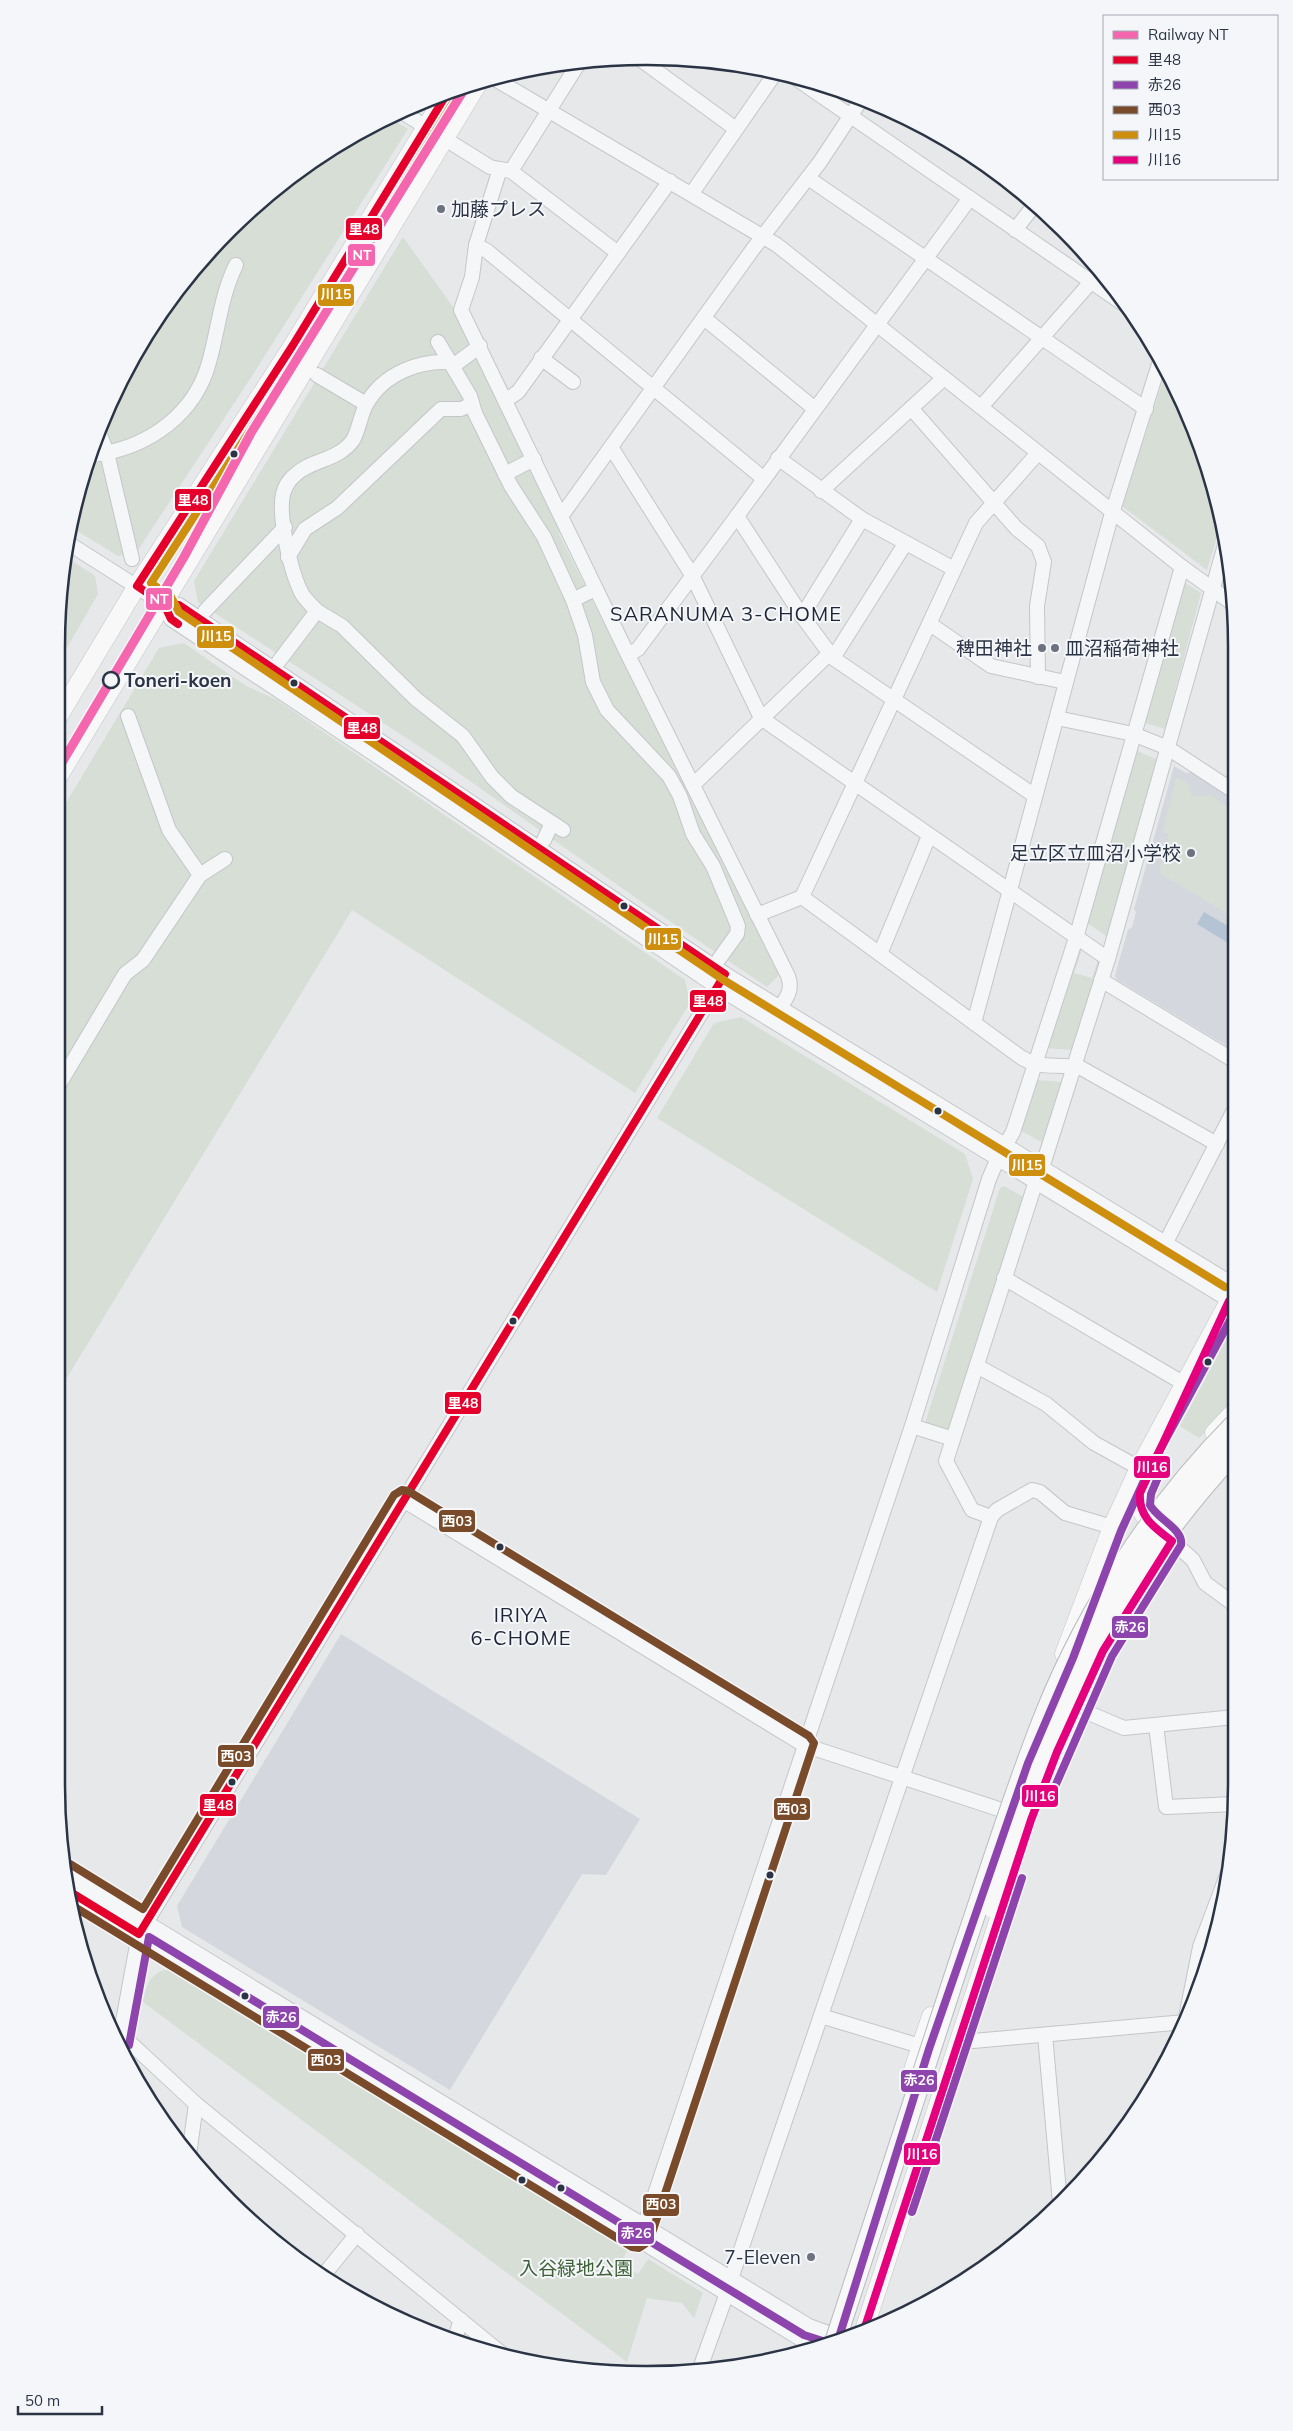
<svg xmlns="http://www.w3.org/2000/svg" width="1293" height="2431" font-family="Mulish,'Noto Sans JP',sans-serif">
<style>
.built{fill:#d4d7dd}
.green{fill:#d6ded6}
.water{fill:#b4c4d5}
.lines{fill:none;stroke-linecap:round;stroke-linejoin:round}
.minor-casing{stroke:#c4c6c8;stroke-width:16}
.major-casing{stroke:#c2c5c8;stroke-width:19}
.minor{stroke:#f5f6f7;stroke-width:14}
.major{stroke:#f8f8f8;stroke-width:18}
.highway-bridge-casing{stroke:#b8bbbf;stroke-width:22;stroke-linecap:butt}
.highway-bridge{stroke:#f8f8f8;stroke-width:20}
.bus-1-casing{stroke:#f4f6f9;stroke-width:11}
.bus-2-casing{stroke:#f4f6f9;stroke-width:11}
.bus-3-casing{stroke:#f4f6f9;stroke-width:11}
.bus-4-casing{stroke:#f4f6f9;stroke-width:11}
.bus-5-casing{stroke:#f4f6f9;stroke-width:11}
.bus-1{stroke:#e4002b;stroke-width:8}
.bus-2{stroke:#8e44ad;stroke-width:8}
.bus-3{stroke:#7a4b2a;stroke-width:8}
.bus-4{stroke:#ce8f0e;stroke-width:8}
.bus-5{stroke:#e5007d;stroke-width:8}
.rail-1-casing{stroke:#f4f6f9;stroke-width:12}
.rail-1{stroke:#f466ae;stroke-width:9}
.poi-dot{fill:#6c737f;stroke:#f4f6f9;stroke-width:2}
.bus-dot{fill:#2b3445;stroke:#f4f6f9;stroke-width:2}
.stop-dot{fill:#f4f6f9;stroke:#2b3445;stroke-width:2.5}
.labels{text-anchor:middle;stroke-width:4;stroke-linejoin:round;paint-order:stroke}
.poi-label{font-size:19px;fill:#2b3445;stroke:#f4f6f9;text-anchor:end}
.stop-label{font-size:19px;font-weight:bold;fill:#2b3445;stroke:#f4f6f9;text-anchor:start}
.park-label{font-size:19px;fill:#3f6138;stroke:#f4f6f9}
.neighbourhood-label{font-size:20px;letter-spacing:1px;fill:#1d2536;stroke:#f4f6f9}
.rim{fill:none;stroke:#2b3445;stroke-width:2.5}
.line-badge{stroke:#f4f6f9;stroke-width:2}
.badge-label{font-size:14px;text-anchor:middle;font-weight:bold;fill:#fff}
</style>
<rect width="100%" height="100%" fill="#e6e8ea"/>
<!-- built -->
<g class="built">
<path d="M1174 766 1186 773 1191 772 1232 797 1233 1050 1116 979 1115 975 1128 930 1132 927 1136 912 1134 909Z"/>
<path d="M341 1634 640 1819 606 1875 582 1874 450 2090 182 1927 177 1906Z"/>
</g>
<!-- green -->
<g class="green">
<path d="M390 118 408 129 252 376 136 553 118 556 71 527 76 493 117 385 178 287 258 203 352 135Z"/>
<path d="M403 237 453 307 561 531 559 534 779 975 767 987 646 905 443 762 198 602 194 581Z"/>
<path d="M1165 374 1192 421 1220 527 1207 570 1122 506Z"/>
<path d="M66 557 95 576 98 594 57 665 58 608Z"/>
<path d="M1182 581 1201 593 1165 729 1142 722Z"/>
<path d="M184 643 246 686 277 700 685 980 690 1003 635 1093 352 910 57 1394V818L159 648Z"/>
<path d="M1135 750 1158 760 1108 937 1086 922Z"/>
<path d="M1176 777 1189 784 1192 796 1210 795 1232 809 1233 917 1159 873 1169 834 1163 832Z"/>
<path d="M1078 949H1082L1074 973 1092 978 1098 960 1101 961 1074 1050 1046 1048Z"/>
<path d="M741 1017 965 1154 973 1179 937 1292 657 1118 714 1023Z"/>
<path d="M1036 1080 1063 1082 1043 1143 1020 1130Z"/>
<path d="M1004 1186 1025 1198 949 1429H947L925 1423 1000 1188Z"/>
<path d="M1232 1329 1234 1330V1404L1199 1438 1180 1426Z"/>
<path d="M163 1970H171L629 2248 620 2263 638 2274 648 2259 703 2293 694 2318 682 2303 647 2298 627 2362 143 2002C146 1987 148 1977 163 1970Z"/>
</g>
<!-- water -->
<path class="water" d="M1204 912 1233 929V946L1197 924Z"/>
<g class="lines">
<!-- minor casing -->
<g class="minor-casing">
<g id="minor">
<path d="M640 59 736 129"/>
<path d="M791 75 1125 305"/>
<path d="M495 79 777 245 1182 567 1232 603"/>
<path d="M402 112 490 167 500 169 476 245 472 277 461 310 628 655 788 976C793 990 787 997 780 1008"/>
<path d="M500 169 511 171 580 61"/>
<path d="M511 171 618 253"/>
<path d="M808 178 1146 409"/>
<path d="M692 193 776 72"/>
<path d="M970 198 737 516 802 616 833 658 1035 796"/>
<path d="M1015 230 1036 203"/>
<path d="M476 245 487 251 763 478"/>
<path d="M704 318 815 409"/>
<path d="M438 342 470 396 475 413 511 486 544 537 573 600 585 635 593 682 607 710 669 776 680 796 693 834 713 866 738 926 737 934 719 959"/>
<path d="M541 358 573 382"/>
<path d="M317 375 366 404"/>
<path d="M506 400 518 392 670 181"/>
<path d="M981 407 1091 282"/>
<path d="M911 408 1016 528 1038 546 1044 562 1037 606 1038 677"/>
<path d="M99 432 107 453 132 559"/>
<path d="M611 447 692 575 761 718 1108 959"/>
<path d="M91 455C141 450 188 421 206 372 218 337 219 299 236 265"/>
<path d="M778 458 862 519 954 569"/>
<path d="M505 474 534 459"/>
<path d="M821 491 944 378"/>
<path d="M562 515 753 249 820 162 861 100"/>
<path d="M68 543 164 604 171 619 383 760 717 987 1234 1303"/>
<path d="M288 557 305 529 337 508 441 409H461L472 404"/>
<path d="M573 600 589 592"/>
<path d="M164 604 179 605 725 974 1234 1285"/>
<path d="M205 611 285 527"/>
<path d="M317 611 342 626 416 699 463 736 492 777 511 796 563 830"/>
<path d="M802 616 862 519"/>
<path d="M930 624 991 666 1065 682"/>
<path d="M628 655 638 649 737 516"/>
<path d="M833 658 905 544"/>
<path d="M279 661 317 611C312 606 306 600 302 594 291 573 278 517 283 494 285 486 289 480 295 475 312 459 338 461 353 440 359 430 360 416 366 405 383 373 422 358 457 363L480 346"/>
<path d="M128 716 169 830 200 875"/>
<path d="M1057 718 1133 734 1168 748 1232 790"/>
<path d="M693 785 830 653"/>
<path d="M544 840 552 823"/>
<path d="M802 897 1022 1058C1046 1071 1057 1062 1081 1068L1217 1144"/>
<path d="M757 915 802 897 976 523 1038 453"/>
<path d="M880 954 929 836"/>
<path d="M1101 980 1233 1060"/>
<path d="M974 1023 1110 520 1159 364"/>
<path d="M57 1088 125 974 143 960 200 875 225 859"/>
<path d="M1042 1168 1108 959 1225 545"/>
<path d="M1165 1244 1233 1112"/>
<path d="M1004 1278 1183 1383"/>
<path d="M977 1366 1046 1404 1094 1443 1139 1468"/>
<path d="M912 1426 953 1439"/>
<path d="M403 1500 804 1745 1017 1815"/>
<path d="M991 1517 972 1510 946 1461 1036 1181"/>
<path d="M1172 1541 1193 1560 1205 1583 1235 1605"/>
<path d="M1077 1708 1124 1728 1235 1717"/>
<path d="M1156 1725 1166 1807 1235 1804"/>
<path d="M65 1873 809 2326 845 2339"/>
<path d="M67 1890 804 2341 820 2347"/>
<path d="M821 2016 920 2046"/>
<path d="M1185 2022 1200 1947 1227 1875"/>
<path d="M110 2024 196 2104 506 2357"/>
<path d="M1045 2035 1060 2203"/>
<path d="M960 2038 973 2041 1185 2022"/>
<path d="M119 2043 139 1934 722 979"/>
<path d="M189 2155 196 2104"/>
<path d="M637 2238 644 2227 912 1426 989 1179 998 1158 1013 1132 1076 938 1182 567"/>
<path d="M322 2277 357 2234"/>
<path d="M731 2279 991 1517 997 1510 1032 1490 1040 1492 1065 1513 1112 1527"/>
<path d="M454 2341 461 2320"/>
<path d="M699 2371 727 2293"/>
</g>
</g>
<!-- major casing -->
<g class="major-casing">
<g id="major">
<path d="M57 719 137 586 293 345 448 91"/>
<path d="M57 779 479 82"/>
<path d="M1214 1433 1234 1412"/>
<path d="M1149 1473C1135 1503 1135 1510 1160 1532"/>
<path d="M1064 1654 1112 1527 1139 1468 1234 1292"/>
<path d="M1053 1763 1103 1651 1159 1561"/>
<path d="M910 2079 931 2016"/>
<path d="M863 2333 1011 1882"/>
</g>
</g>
<!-- minor -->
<use href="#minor" class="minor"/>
<!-- major -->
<use href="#major" class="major"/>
<!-- highway-bridge casing -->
<g class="highway-bridge-casing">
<g id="highway-bridge">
<path d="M992 1907C1021 1822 1049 1736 1090 1656 1128 1581 1177 1514 1234 1452"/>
<path d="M835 2342C878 2210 920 2078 964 1947 991 1868 1015 1789 1046 1712 1089 1606 1154 1506 1234 1425"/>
</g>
</g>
<!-- highway-bridge -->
<use href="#highway-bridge" class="highway-bridge"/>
<!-- bus-1 casing -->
<g class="bus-1-casing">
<g id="bus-1">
<path d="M178 624 171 619 164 604 137 586 293 345 448 92"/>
<path d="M67 1890 139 1934 725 974 179 605 164 604"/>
</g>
</g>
<!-- bus-2 casing -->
<g class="bus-2-casing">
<g id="bus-2">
<path d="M1050 1798 1112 1656 1181 1545C1184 1529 1157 1519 1150 1505L1151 1494 1162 1468"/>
<path d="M129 2045 149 1937 804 2335 832 2344"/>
<path d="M912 2212 1022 1878"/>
<path d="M833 2343 839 2337 929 2049 1028 1763 1073 1658 1121 1531 1148 1472 1234 1313"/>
</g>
</g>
<!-- bus-3 casing -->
<g class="bus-3-casing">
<path id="bus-3" d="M68 1903 632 2247 639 2248 645 2244 653 2230 814 1743 809 1736 408 1491 402 1490 394 1495 143 1909 70 1864"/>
</g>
<!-- bus-4 casing -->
<g class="bus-4-casing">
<path id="bus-4" d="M457 96 302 350 151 583 171 597 179 612 722 979 1225 1287"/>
</g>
<!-- bus-5 casing -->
<g class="bus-5-casing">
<path id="bus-5" d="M863 2333 1031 1820 1057 1752 1103 1651 1172 1541C1155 1528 1138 1517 1140 1493L1229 1301 1234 1303"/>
</g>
<!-- bus-1 -->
<use href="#bus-1" class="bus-1"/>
<!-- bus-2 -->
<use href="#bus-2" class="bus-2"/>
<!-- bus-3 -->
<use href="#bus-3" class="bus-3"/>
<!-- bus-4 -->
<use href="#bus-4" class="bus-4"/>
<!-- bus-5 -->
<use href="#bus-5" class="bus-5"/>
<!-- rail-1 casing -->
<g class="rail-1-casing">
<path id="rail-1" d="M57 771 184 557 251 433 467 85"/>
</g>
<!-- rail-1 -->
<use href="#rail-1" class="rail-1"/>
</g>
<!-- markers -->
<g class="poi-dot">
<circle cx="441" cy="209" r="5"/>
<circle cx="1042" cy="648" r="5"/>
<circle cx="1055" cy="648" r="5"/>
<circle cx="1191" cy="853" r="5"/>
<circle cx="811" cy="2257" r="5"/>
</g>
<g class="bus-dot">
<circle cx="234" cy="454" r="4.5"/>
<circle cx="294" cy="683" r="4.5"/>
<circle cx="624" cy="906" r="4.5"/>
<circle cx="938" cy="1111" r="4.5"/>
<circle cx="513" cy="1321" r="4.5"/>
<circle cx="1208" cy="1362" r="4.5"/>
<circle cx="500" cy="1547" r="4.5"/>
<circle cx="232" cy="1782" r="4.5"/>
<circle cx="770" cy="1875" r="4.5"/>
<circle cx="245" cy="1996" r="4.5"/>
<circle cx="522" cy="2180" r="4.5"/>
<circle cx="561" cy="2188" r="4.5"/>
</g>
<circle class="stop-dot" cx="111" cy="680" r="8"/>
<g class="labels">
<!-- poi labels -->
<g class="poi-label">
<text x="451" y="216" text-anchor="start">加藤プレス</text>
<text x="1032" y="655">稗田神社</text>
<text x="1065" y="655" text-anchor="start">皿沼稲荷神社</text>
<text x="1181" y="860">足立区立皿沼小学校</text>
<text x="801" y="2264">7-Eleven</text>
</g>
<!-- stop labels -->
<g class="stop-label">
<text x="124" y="687">Toneri-koen</text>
</g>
<!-- park labels -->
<g class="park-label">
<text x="576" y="2275">入谷緑地公園</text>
</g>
<!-- neighbourhood labels -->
<g class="neighbourhood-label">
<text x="726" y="621">SARANUMA 3-CHOME</text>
<text x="521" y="1622">IRIYA<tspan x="521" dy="23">6-CHOME</tspan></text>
</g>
</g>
<!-- crop -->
<path d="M0 0H1293V2431H0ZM646 65H647A581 581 0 0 1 1228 646V1785A581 581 0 0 1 647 2366H646A581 581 0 0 1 65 1785V646A581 581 0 0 1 646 65Z" fill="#f4f6f9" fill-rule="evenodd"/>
<path class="rim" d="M646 65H647A581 581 0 0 1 1228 646V1785A581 581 0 0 1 647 2366H646A581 581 0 0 1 65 1785V646A581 581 0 0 1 646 65Z"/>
<g class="line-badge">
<rect x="345" y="217" width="38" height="24" rx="5" fill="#e4002b"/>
<rect x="347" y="243" width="29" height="24" rx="5" fill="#f466ae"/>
<rect x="317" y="283" width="38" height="24" rx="5" fill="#ce8f0e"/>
<rect x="174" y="488" width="38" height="24" rx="5" fill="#e4002b"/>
<rect x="145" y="587" width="28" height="24" rx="5" fill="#f466ae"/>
<rect x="196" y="625" width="39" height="24" rx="5" fill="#ce8f0e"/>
<rect x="343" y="716" width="38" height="24" rx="5" fill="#e4002b"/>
<rect x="644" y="927" width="38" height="24" rx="5" fill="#ce8f0e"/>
<rect x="689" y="989" width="38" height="24" rx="5" fill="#e4002b"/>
<rect x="1008" y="1153" width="38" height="24" rx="5" fill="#ce8f0e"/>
<rect x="444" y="1391" width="38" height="24" rx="5" fill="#e4002b"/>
<rect x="1133" y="1455" width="38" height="24" rx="5" fill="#e5007d"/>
<rect x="438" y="1509" width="38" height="24" rx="5" fill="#7a4b2a"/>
<rect x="1111" y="1615" width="38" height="24" rx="5" fill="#8e44ad"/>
<rect x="217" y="1744" width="38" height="24" rx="5" fill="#7a4b2a"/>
<rect x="1021" y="1784" width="38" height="24" rx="5" fill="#e5007d"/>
<rect x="199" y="1793" width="38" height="24" rx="5" fill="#e4002b"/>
<rect x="773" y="1797" width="38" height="24" rx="5" fill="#7a4b2a"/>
<rect x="262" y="2005" width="38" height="24" rx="5" fill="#8e44ad"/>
<rect x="307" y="2048" width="38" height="24" rx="5" fill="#7a4b2a"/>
<rect x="900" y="2069" width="38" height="24" rx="5" fill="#8e44ad"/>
<rect x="903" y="2142" width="38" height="24" rx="5" fill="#e5007d"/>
<rect x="642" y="2193" width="38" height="24" rx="5" fill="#7a4b2a"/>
<rect x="617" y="2221" width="38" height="24" rx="5" fill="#8e44ad"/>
</g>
<g class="badge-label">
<text x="364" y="234">里48</text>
<text x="362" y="260">NT</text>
<text x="336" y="299">川15</text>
<text x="193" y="505">里48</text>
<text x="159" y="604">NT</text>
<text x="216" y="641">川15</text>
<text x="362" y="733">里48</text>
<text x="663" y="944">川15</text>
<text x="708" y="1006">里48</text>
<text x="1027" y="1170">川15</text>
<text x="463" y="1408">里48</text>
<text x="1152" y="1472">川16</text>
<text x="457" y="1526">西03</text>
<text x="1130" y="1632">赤26</text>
<text x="236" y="1761">西03</text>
<text x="1040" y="1801">川16</text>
<text x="218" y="1810">里48</text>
<text x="792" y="1814">西03</text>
<text x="281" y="2022">赤26</text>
<text x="326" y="2065">西03</text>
<text x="919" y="2085">赤26</text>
<text x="922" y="2159">川16</text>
<text x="661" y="2209">西03</text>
<text x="636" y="2238">赤26</text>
</g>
<!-- legend -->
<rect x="1103" y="15" width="175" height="165" fill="#f4f6f9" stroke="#a4a8b1"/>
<rect x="1113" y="31" width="25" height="8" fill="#f466ae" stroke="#a4a8b1"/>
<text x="1148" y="40" font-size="15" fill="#2b3445">Railway NT</text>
<rect x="1113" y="56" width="25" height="8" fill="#e4002b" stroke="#a4a8b1"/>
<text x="1148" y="65" font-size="15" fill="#2b3445">里48</text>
<rect x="1113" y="81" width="25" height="8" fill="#8e44ad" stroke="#a4a8b1"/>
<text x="1148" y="90" font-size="15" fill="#2b3445">赤26</text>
<rect x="1113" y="106" width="25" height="8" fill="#7a4b2a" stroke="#a4a8b1"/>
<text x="1148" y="115" font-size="15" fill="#2b3445">西03</text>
<rect x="1113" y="131" width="25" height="8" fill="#ce8f0e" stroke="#a4a8b1"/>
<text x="1148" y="140" font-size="15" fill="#2b3445">川15</text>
<rect x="1113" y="156" width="25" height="8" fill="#e5007d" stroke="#a4a8b1"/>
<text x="1148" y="165" font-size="15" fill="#2b3445">川16</text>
<!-- scale -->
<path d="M18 2406v8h84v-8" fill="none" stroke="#2b3445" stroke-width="2.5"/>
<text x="25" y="2406" font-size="15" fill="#2b3445" stroke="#f4f6f9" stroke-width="4" paint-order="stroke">50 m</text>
</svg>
